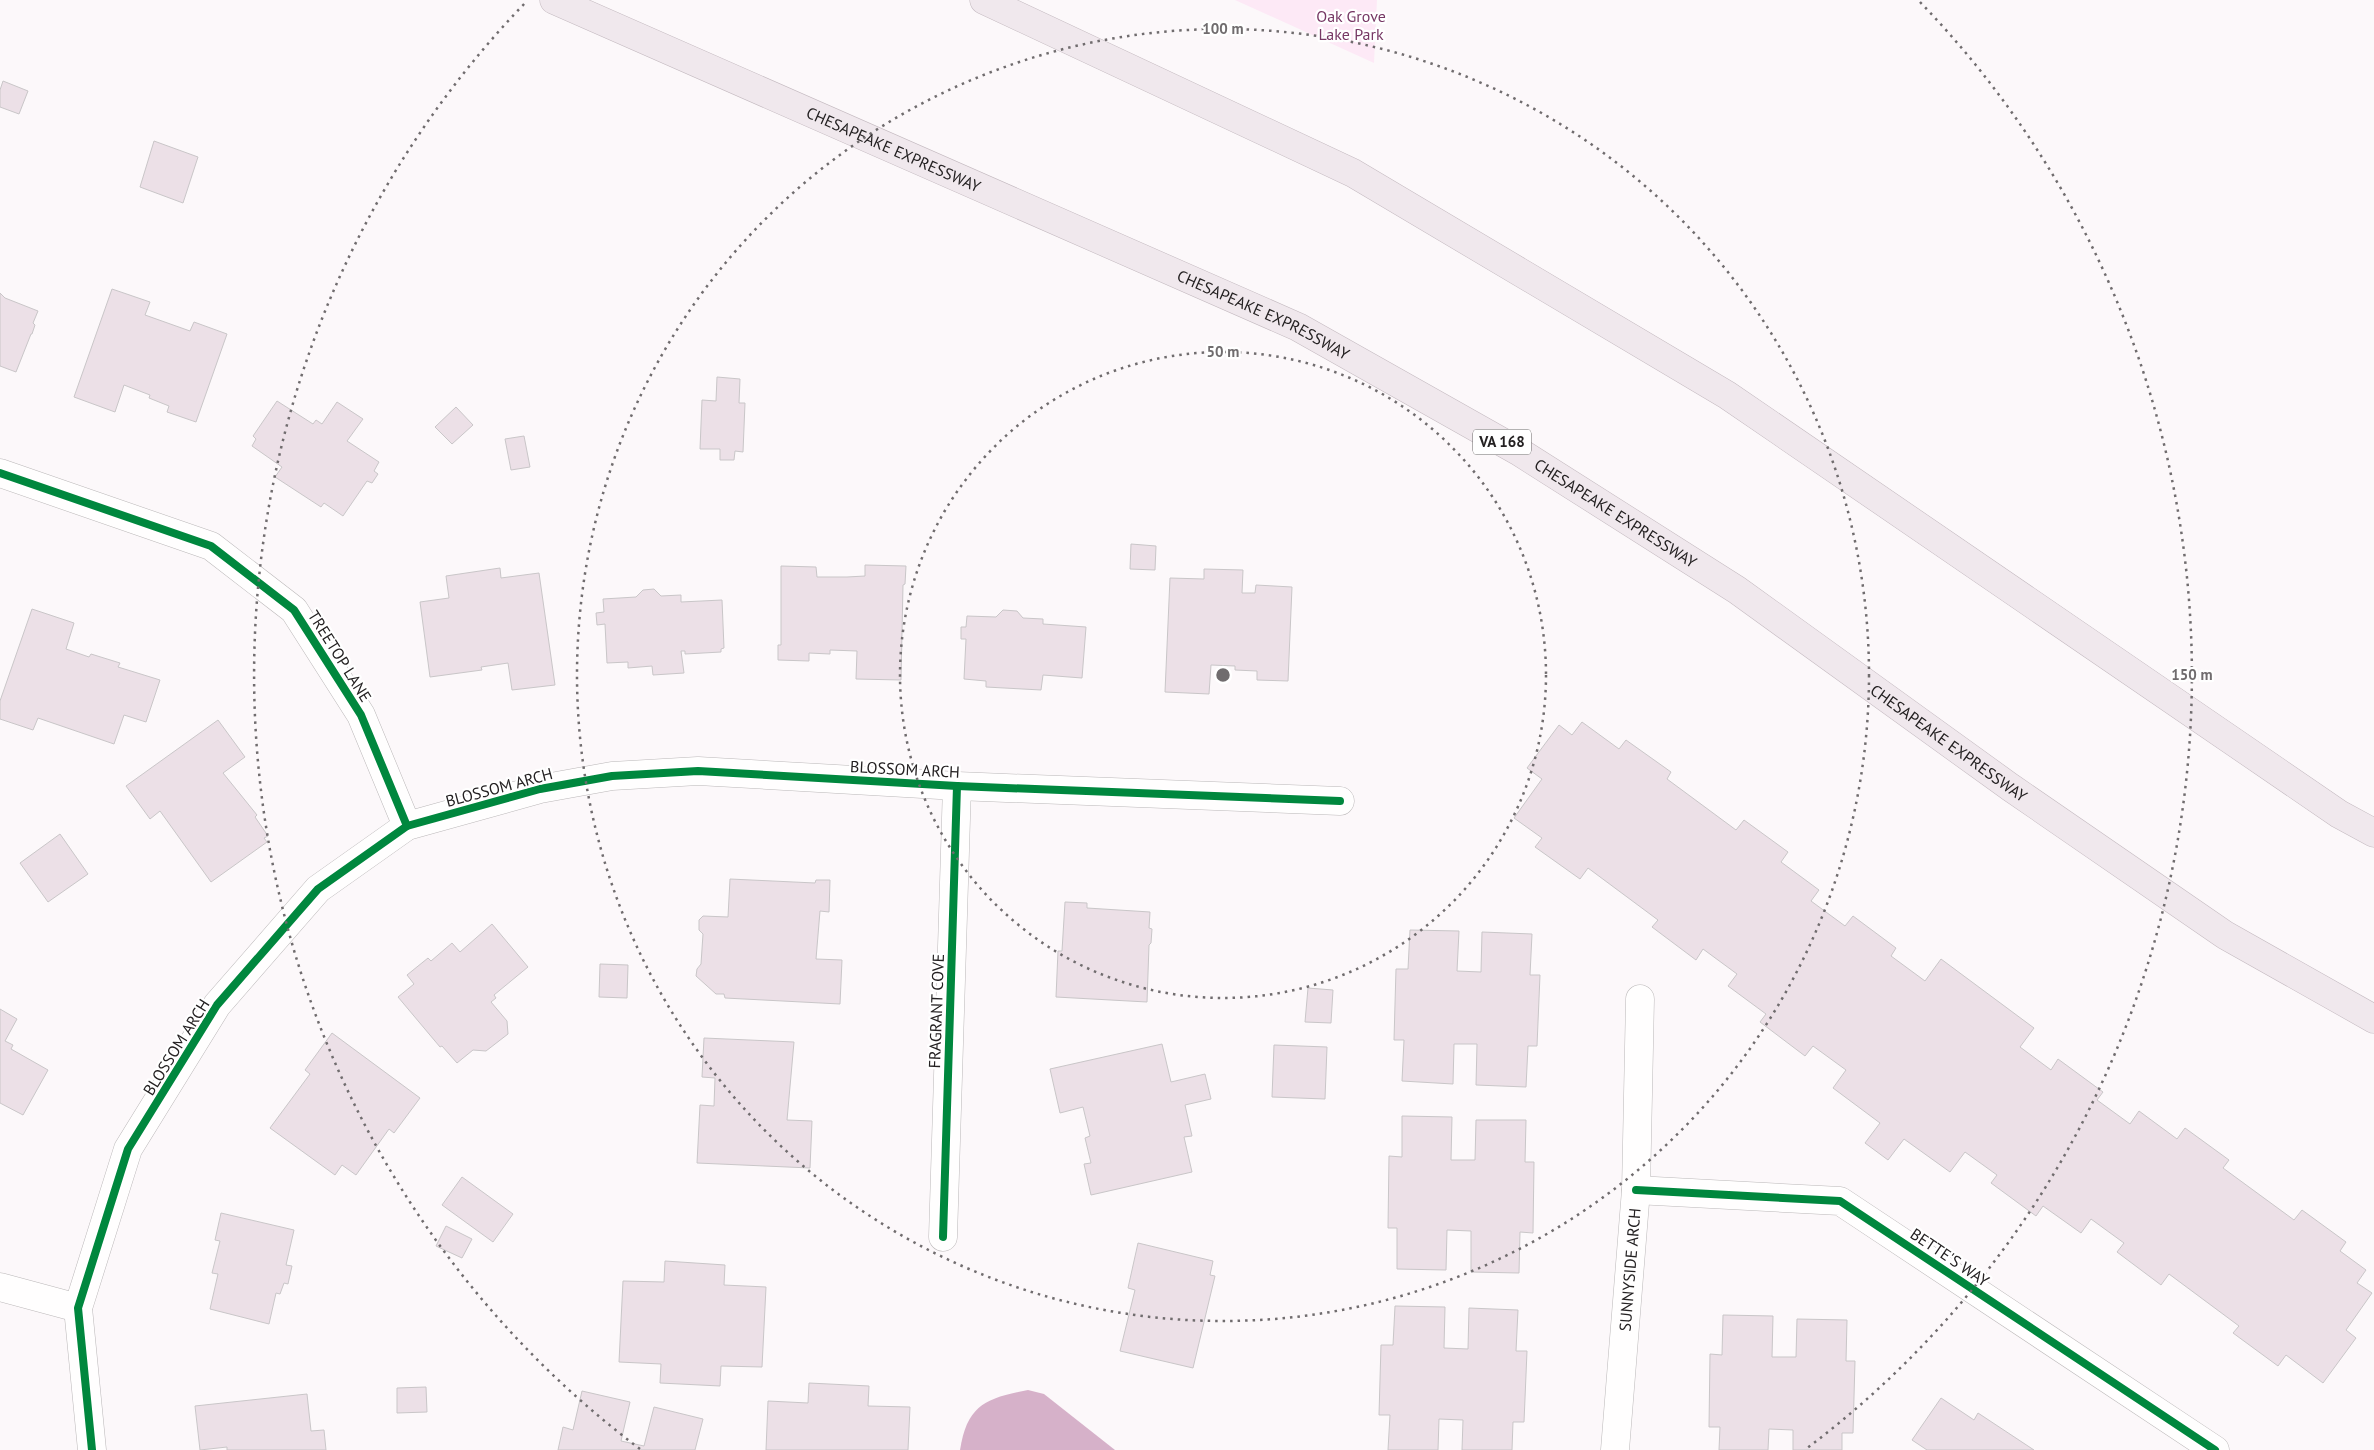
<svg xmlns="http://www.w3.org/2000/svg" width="2374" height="1450" font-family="'PT Sans',sans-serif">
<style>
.green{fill:#fde9f6}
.water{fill:#d6b1c9}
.building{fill:#ece0e7;stroke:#c9c6c8}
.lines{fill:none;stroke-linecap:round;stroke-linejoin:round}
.street-casing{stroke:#bbb8b9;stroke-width:29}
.highway-casing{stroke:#c4bac0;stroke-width:29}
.street{stroke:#fffefe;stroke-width:28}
.highway{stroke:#f0e8ed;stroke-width:28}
.cycleway-casing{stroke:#fff;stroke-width:11}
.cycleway{stroke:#00873e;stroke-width:8}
.ring{fill:none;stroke:#706c6e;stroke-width:2.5;stroke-dasharray:2.5 5}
.labels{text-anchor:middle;stroke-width:4.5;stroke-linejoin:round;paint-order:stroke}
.shield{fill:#fff;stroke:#666464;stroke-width:1}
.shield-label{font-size:15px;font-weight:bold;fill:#242122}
.park-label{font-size:16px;fill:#773865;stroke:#fff}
.street-label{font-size:16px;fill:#242122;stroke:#fff}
.centre{fill:#706c6e;stroke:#fff;stroke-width:2.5}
.ring-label{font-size:15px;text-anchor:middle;font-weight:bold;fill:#706c6e;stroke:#fff;stroke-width:4.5;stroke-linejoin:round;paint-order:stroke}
</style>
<rect width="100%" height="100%" fill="#fcf8fa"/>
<!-- green -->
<path class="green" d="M1235 0H1377L1374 63Z"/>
<!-- water -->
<path class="water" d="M1028 1390 1044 1394 1115 1450H960C967 1405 986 1398 1028 1390Z"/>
<!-- building -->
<g class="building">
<path d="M3 81 28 91 19 114 0 107V90Z"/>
<path d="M154 141 198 157 183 203 140 187Z"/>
<path d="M112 289 150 302 145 315 190 331 194 322 227 334 196 422 167 412 169 406 149 398 150 395 124 385 115 412 74 397Z"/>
<path d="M0 293 5 298 38 311 33 323 35 325 32 334H31L16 372 0 366Z"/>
<path d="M717 377 740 379 739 403H745L743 452 735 451 734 460H720V449H700L702 400 716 401Z"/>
<path d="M277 401 313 424 316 420 322 424 337 402 363 419 347 441 379 462 374 471 378 474 372 483 367 481 343 516 324 503 321 507 275 477 282 467 252 446 256 439 253 436Z"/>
<path d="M456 407 473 425 452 444 435 427Z"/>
<path d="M524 436 530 467 511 470 505 439Z"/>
<path d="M1131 544 1156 546 1155 570 1130 569Z"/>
<path d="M865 565 906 566 905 584 903 585 901 680 856 679 857 651 830 650V654L809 653V661L778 660V645H781V566L816 567 817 577H847L865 576Z"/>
<path d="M500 568 501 578 539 573 555 685 512 690 508 663 481 667 482 670 430 677 420 602 449 598 446 576Z"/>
<path d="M1204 569 1243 570 1242 593H1255L1256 585 1292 587 1288 681 1257 680V671L1235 670V666L1211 665 1209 694 1165 692 1170 578 1204 579Z"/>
<path d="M654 589 661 596 681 595V602L722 600 724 648 721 649V652L685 654V651H681L684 673 653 675 652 666 628 668V662L607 663 605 624 597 625 596 613 604 612 603 599 636 597 643 590Z"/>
<path d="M32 609 74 623 66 649 89 657 91 654 120 663 118 667 160 680 146 722 124 715 114 744 38 718 33 730 0 719V701Z"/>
<path d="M1003 610 1017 611 1023 618 1043 619V624L1086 627 1082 678 1043 675 1041 690 986 687V681L964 679 966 639H961V627H966L967 616 996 617Z"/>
<path d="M218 720 245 757 223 773 257 815 255 817 268 836 264 838 267 842 211 882 160 811 150 819 126 786Z"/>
<path d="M1582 722 1619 749 1626 740 1671 772 1667 779 1736 830 1744 820 1788 852 1781 862 1819 890 1811 901 1845 926 1853 916 1896 948 1891 956 1925 981 1941 959 2034 1028 2020 1047 2051 1070 2058 1059 2103 1092 2097 1100 2130 1124 2139 1111 2177 1139 2185 1128 2229 1160 2223 1168 2294 1220 2302 1210 2346 1242 2340 1251 2366 1270 2357 1283 2372 1293 2346 1330 2356 1338 2323 1383 2286 1355 2278 1366 2233 1333 2239 1326 2169 1274 2161 1285 2117 1252 2124 1243 2091 1219 2081 1233 2043 1206 2036 1216 1991 1183 1997 1175 1965 1152 1950 1172 1904 1139 1888 1160 1865 1143 1880 1123 1833 1088 1846 1070 1813 1046 1805 1056 1760 1022 1766 1014 1728 986 1737 974 1703 949 1696 960 1652 927 1658 920 1588 868 1580 879 1535 847 1542 838 1514 818 1542 779 1527 768 1559 725 1572 735Z"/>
<path d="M60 834 88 874 48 902 20 863Z"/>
<path d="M730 879 815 883 816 880H830L829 912 820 911 816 959 842 960 840 1004 725 998 724 994H716L696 976 697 969 701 964 703 934 699 930V920L703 916 728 917Z"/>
<path d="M1065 902 1087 903V908L1150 912 1149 928 1152 929 1151 943 1149 945 1147 1002 1056 997 1058 951H1062Z"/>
<path d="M492 924 528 967 494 995 496 998 491 1002 507 1021 508 1034 486 1051 473 1050 457 1063 442 1046 440 1047 398 997 414 984 407 975 428 958 431 961 452 943 460 952Z"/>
<path d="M1410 930 1459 931 1457 971 1481 972 1482 932 1532 934 1530 975H1540L1537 1046H1528L1526 1087 1476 1085 1477 1044H1454L1453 1084 1402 1081 1404 1040H1394L1396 969H1408Z"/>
<path d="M600 964 628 965 627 998 599 997Z"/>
<path d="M1308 988 1333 990 1331 1023 1305 1022Z"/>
<path d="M0 1009 17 1019 5 1041 13 1045 11 1049 48 1070 23 1115 0 1103Z"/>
<path d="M332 1033 420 1098 394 1133 389 1129 356 1175 342 1165 335 1175 270 1128 310 1074 305 1070Z"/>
<path d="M704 1038 794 1042 787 1120 812 1121 810 1168 697 1163 700 1105 714 1106 715 1078 702 1077Z"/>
<path d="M1162 1044 1171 1082 1205 1074 1211 1099 1185 1105 1192 1136 1184 1137 1192 1172 1091 1195 1084 1164 1091 1163 1085 1138 1090 1136 1083 1107 1060 1113 1050 1069Z"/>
<path d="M1274 1045 1327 1047 1325 1099 1272 1097Z"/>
<path d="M1402 1116 1452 1117 1451 1160H1475L1476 1120H1526L1525 1162H1534L1533 1233 1520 1232 1519 1273 1471 1272V1231L1447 1230 1446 1270 1397 1269V1228H1388L1389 1156 1402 1157Z"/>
<path d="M462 1177 513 1214 493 1242 442 1205Z"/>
<path d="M221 1213 294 1230 286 1265 292 1266 288 1284 284 1283 280 1294 276 1293 269 1324 210 1309 218 1274 212 1273 220 1241 215 1240Z"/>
<path d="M446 1226 472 1239 462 1258 436 1246Z"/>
<path d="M1138 1243 1213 1261 1210 1275 1215 1276 1193 1368 1120 1351 1135 1290 1128 1288Z"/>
<path d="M665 1261 725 1265 724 1285 766 1287 762 1367 721 1366 720 1386 660 1383 661 1364 619 1362 623 1281 664 1282Z"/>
<path d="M1395 1306 1445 1307 1444 1348 1468 1349 1469 1308 1518 1310 1516 1351H1527L1524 1422H1513L1512 1450H1462L1463 1420 1439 1419 1438 1450H1388L1390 1415H1379L1381 1345H1393Z"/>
<path d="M1723 1315 1773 1316 1772 1357H1796L1797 1319 1847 1320 1846 1361H1855L1853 1433H1842V1450H1793V1430L1769 1429 1768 1450H1719L1720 1427H1709L1710 1354 1722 1355Z"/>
<path d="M809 1383 869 1386 868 1406 910 1407 908 1450H766L768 1401 808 1403Z"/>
<path d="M426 1387 427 1412 397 1413V1388Z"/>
<path d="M582 1391 630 1402 621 1441 644 1446 654 1407 703 1419 695 1450H558L563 1427 573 1430Z"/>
<path d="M307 1394 311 1431 324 1430 326 1450H227V1447L200 1450 195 1406Z"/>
<path d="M1941 1398 1974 1420 1978 1413 2034 1450H1927L1912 1440Z"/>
</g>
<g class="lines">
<!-- street casing -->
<g class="street-casing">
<g id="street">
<path d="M0 473 211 546 294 610 361 715 407 826"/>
<path d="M1636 1190 1840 1201 2215 1450"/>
<path d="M943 1237 957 786"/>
<path d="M0 1287 78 1308"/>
<path d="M92 1450 78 1308 128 1149 217 1005 318 889 407 826 540 789 612 776 698 771 957 786 1340 801"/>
<path id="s1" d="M1615 1450 1636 1190 1640 999"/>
</g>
</g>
<!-- highway casing -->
<g class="highway-casing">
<g id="highway">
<path id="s2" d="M554 0 1298 327 1518 451 1737 590 2010 787 2225 935 2374 1019"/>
<path d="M984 0 1353 173 1727 395 2339 814 2374 833"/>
</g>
</g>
<!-- street -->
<use href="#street" class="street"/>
<!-- highway -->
<use href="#highway" class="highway"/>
<!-- cycleway casing -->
<g class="cycleway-casing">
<g id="cycleway">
<path d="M0 473 211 546 294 610 361 715 407 826"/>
<path d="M1636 1190 1840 1201 2215 1450"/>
<path d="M943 1237 957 786"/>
<path d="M92 1450 78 1308 128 1149 217 1005 318 889 407 826 540 789 612 776 698 771 957 786 1340 801"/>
</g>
</g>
<!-- cycleway -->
<use href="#cycleway" class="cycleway"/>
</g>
<!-- distance rings -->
<g class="ring">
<circle cx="1223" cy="675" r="323"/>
<circle cx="1223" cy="675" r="646"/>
<path d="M640 1449A969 969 0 0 1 526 2M1920 2A969 969 0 0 1 1806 1449"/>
</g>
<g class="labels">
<!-- shield labels -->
<rect class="shield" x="1473" y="429.5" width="58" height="25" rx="4"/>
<g class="shield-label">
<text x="1502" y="447">VA 168</text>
</g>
<!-- park labels -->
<g class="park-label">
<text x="1351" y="22">Oak Grove<tspan x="1351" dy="18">Lake Park</tspan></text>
</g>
<!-- street labels -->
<g class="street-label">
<text dy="6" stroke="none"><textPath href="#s2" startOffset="371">CHESAPEAKE EXPRESSWAY</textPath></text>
<text dy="6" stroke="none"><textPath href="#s2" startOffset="776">CHESAPEAKE EXPRESSWAY</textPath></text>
<text dy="6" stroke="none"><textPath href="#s2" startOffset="1181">CHESAPEAKE EXPRESSWAY</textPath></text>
<text transform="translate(340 656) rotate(58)" y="6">TREETOP LANE</text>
<text dy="6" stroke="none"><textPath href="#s2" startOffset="1586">CHESAPEAKE EXPRESSWAY</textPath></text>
<text transform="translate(905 769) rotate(3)" y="6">BLOSSOM ARCH</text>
<text transform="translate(499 787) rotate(-15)" y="6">BLOSSOM ARCH</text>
<text transform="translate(936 1011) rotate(-88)" y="6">FRAGRANT COVE</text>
<text transform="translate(176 1047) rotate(-58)" y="6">BLOSSOM ARCH</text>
<text transform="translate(1950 1257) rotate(34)" y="6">BETTE'S WAY</text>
<text dy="6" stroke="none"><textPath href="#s1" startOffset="181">SUNNYSIDE ARCH</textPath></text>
</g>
</g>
<circle cx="1223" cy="675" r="8" class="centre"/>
<g class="ring-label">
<text x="1223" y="34">100 m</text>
<text x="1223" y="357">50 m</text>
<text x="2192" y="680">150 m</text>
</g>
</svg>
